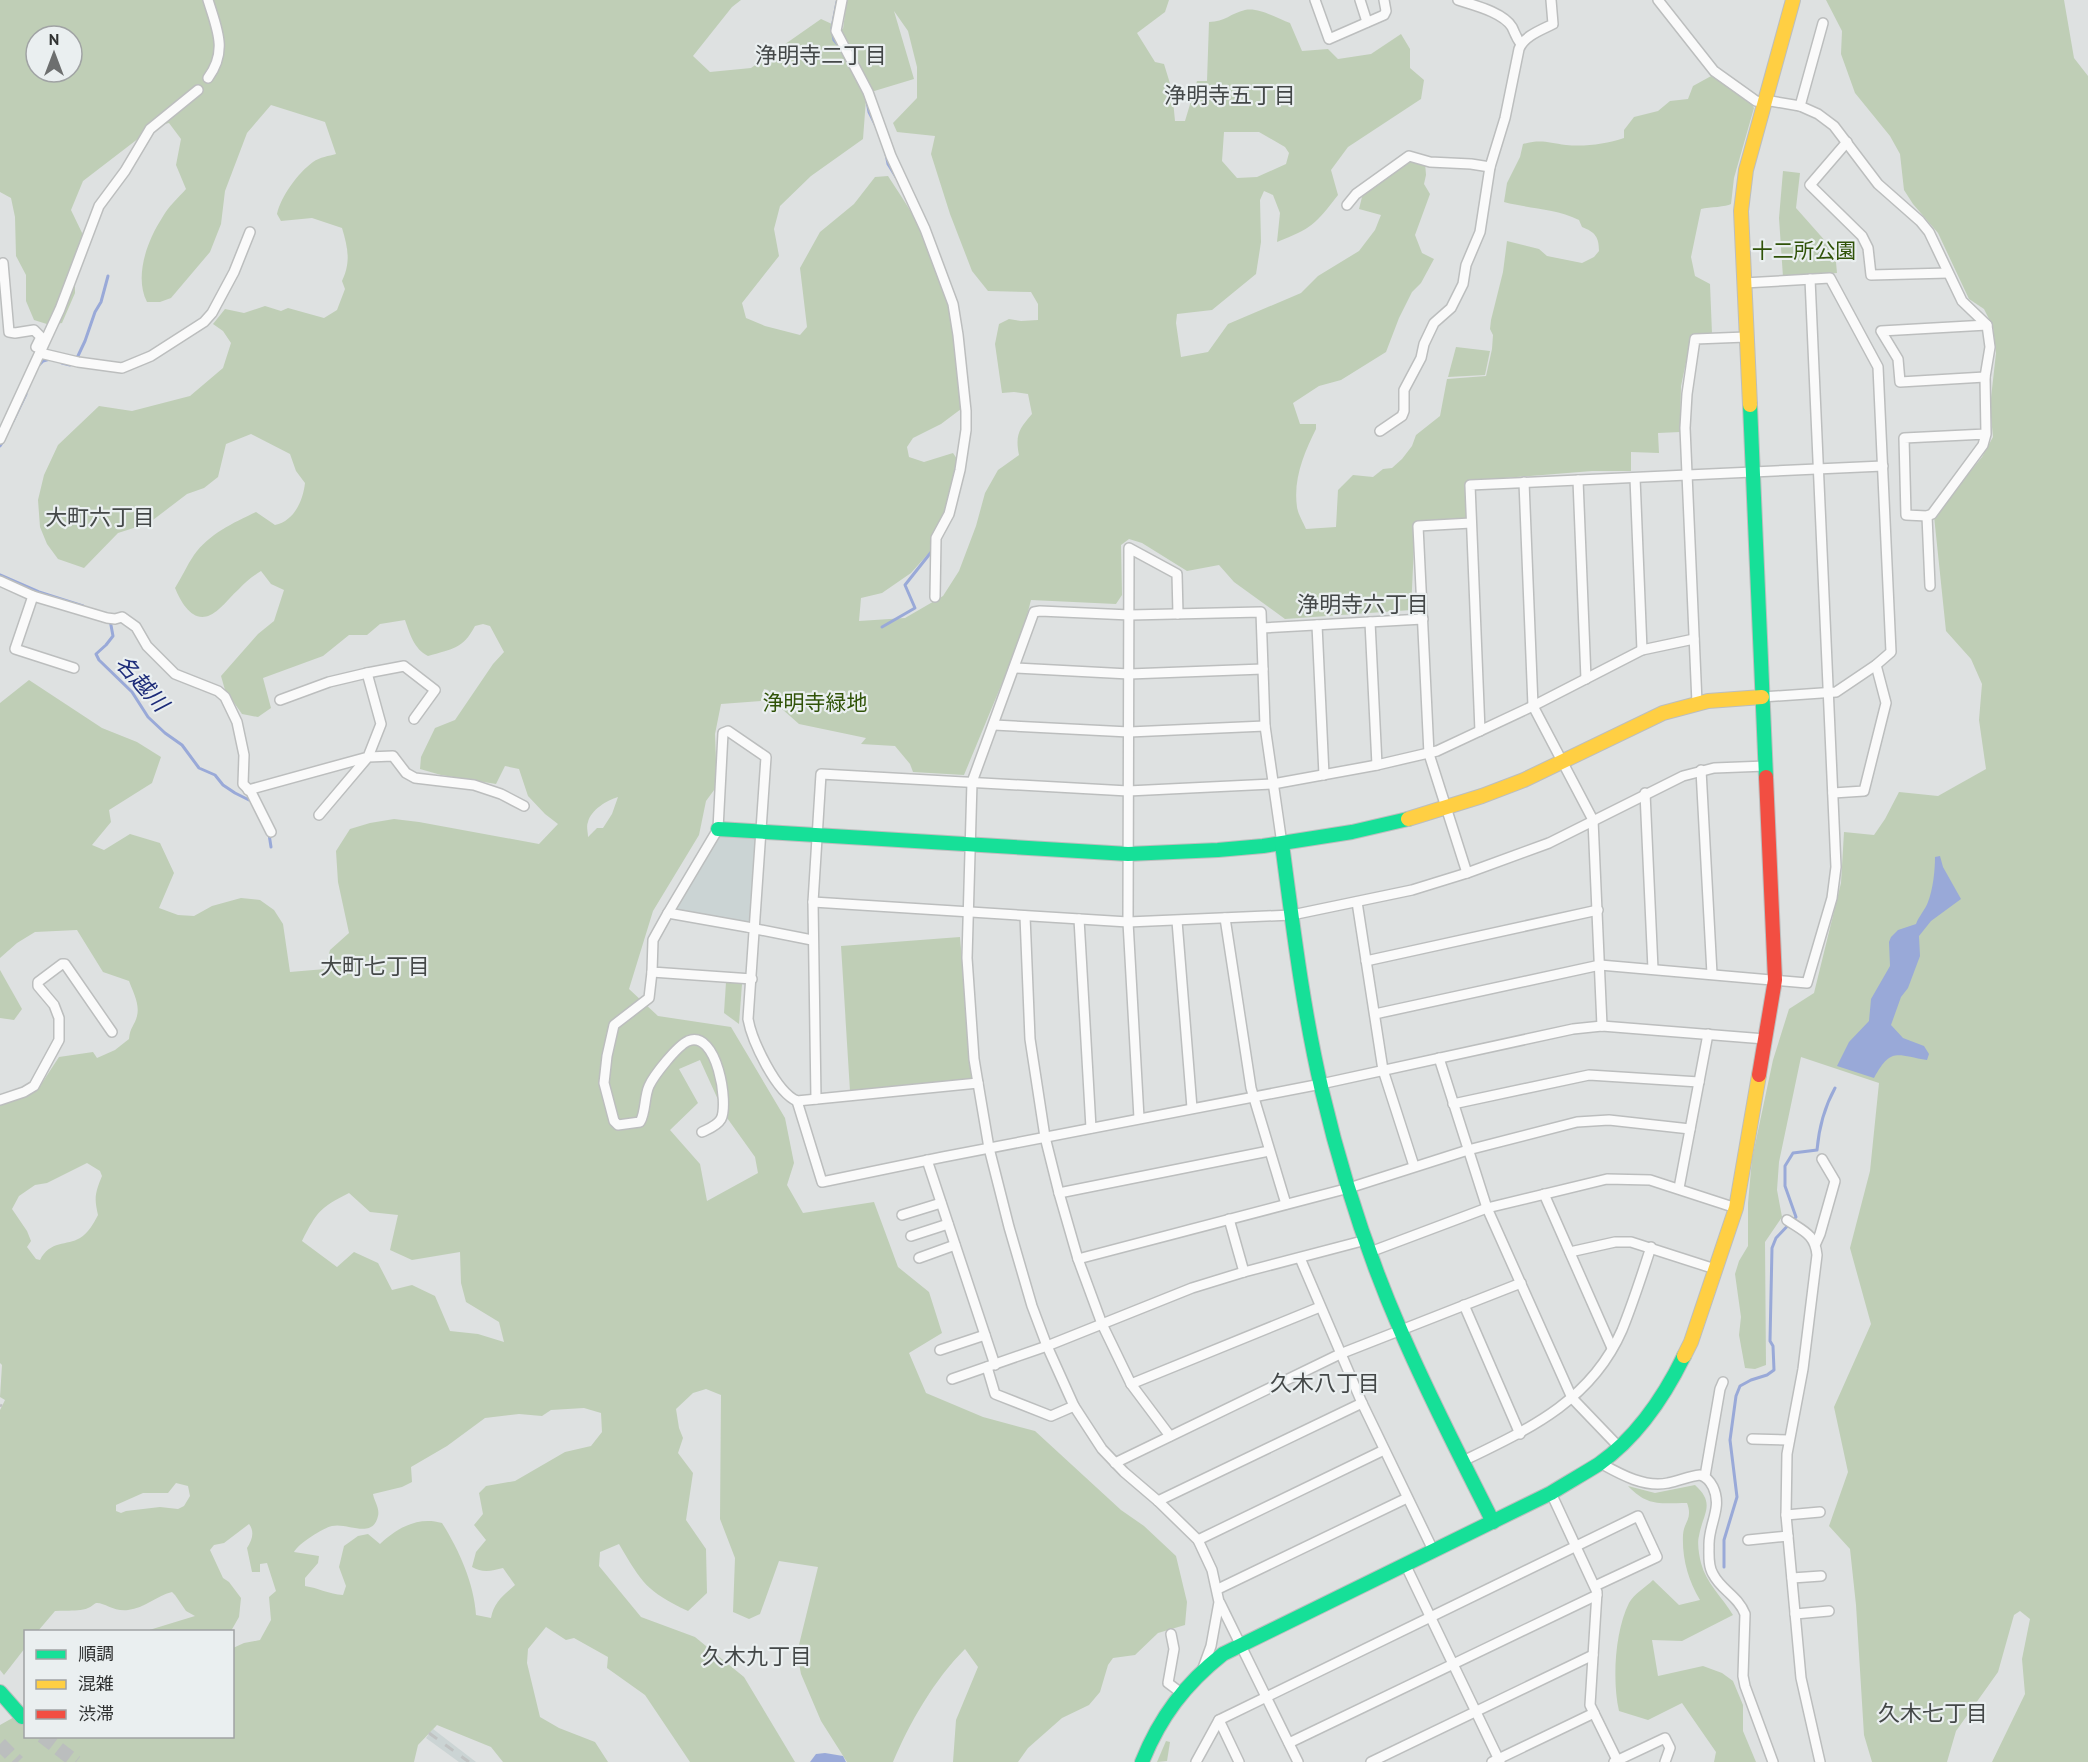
<svg xmlns="http://www.w3.org/2000/svg" width="2088" height="1762" font-family="'PT Sans','Noto Sans JP',sans-serif">
<style>
.built{fill:#cbd4d4}
.green{fill:#bfceb6;fill-rule:evenodd}
.water{fill:#99a9d8}
.lines{fill:none;stroke-linecap:round;stroke-linejoin:round}
.stream{stroke:#99a9d8;stroke-width:3}
.secondary-tunnel{stroke:#bbbebe;stroke-width:14;stroke-dasharray:14 7;stroke-linecap:butt}
.street-casing{stroke:#bcbebe;stroke-width:12}
.fast-casing{stroke:#bcbebe;stroke-width:16}
.slow-casing{stroke:#bcbebe;stroke-width:16}
.jam-casing{stroke:#bcbebe;stroke-width:16}
.street{stroke:#fafafa;stroke-width:9}
.fast{stroke:#16e098;stroke-width:14}
.slow{stroke:#ffcf43;stroke-width:14}
.jam{stroke:#f24e42;stroke-width:14}
.rail{stroke:#c0c2c2;stroke-width:3;stroke-dasharray:10 10;stroke-linecap:butt}
.labels{text-anchor:middle;stroke-width:4.5;stroke-linejoin:round;paint-order:stroke}
.park-label{font-size:21px;fill:#305308;stroke:#eaeff0}
.neighbourhood-label{font-size:22px;fill:#444848;stroke:#eaeff0}
.water-label{font-size:22px;font-style:italic;fill:#1d2c79;stroke:#eaeff0}
</style>
<rect width="100%" height="100%" fill="#dee1e1"/>
<!-- built -->
<g class="built">
<path d="M720 830 756 834 751 920 748 923 677 911 675 907Z"/>
<path d="M433 1729 476 1762H459L426 1738Z"/>
</g>
<!-- green -->
<g class="green">
<path d="M0 0H741L732 7 693 56 710 72 751 68 821 19 843 29 847 0H1169L1165 12 1137 33 1155 62 1164 64 1172 90 1175 121H1185L1197 81H1207L1209 22C1225 22 1231 13 1245 10 1258 7 1277 18 1290 23L1302 51 1328 49 1338 59 1371 54 1401 34 1410 49V68L1424 80 1421 99 1348 147 1331 170 1338 195C1315 225 1312 228 1277 242L1280 213 1273 195 1264 191 1260 200 1261 242 1256 274 1212 310 1177 314 1176 323 1181 357 1208 352 1228 324 1301 293 1318 276 1359 251 1375 230 1381 215 1359 209 1362 197 1401 165 1416 160 1425 162 1426 175 1424 184 1430 194 1415 235 1422 253 1434 259 1421 283 1412 292 1399 318 1386 352 1341 380 1319 386 1293 403 1300 424H1316V429C1304 453 1293 479 1297 507 1298 514 1303 522 1306 529L1336 527 1338 490 1353 475 1373 477 1383 469 1392 468 1402 459 1412 446 1416 435 1440 416 1447 379 1486 376 1492 349 1493 335 1490 329 1491 320 1503 272 1507 241 1539 249 1547 256 1582 263 1594 257 1599 251C1599 237 1595 232 1582 227L1579 220C1554 208 1530 209 1504 202L1507 183 1520 157 1523 144C1542 139 1548 143 1566 145 1585 147 1606 144 1624 138V130L1634 117 1658 111 1670 101 1688 99 1693 86 1713 75 1751 103 1754 108 1734 178 1731 204C1726 207 1710 207 1701 209L1691 257 1695 276 1710 284 1712 334H1692L1681 386 1680 432 1658 433 1659 453 1631 452V471H1592L1466 481 1467 516 1464 519 1415 524 1411 610 1285 619 1234 582 1219 565 1187 571 1142 543 1129 539 1121 545 1122 595 1116 604 1031 600 1022 635 964 775 913 772 910 764 895 746 861 744 866 738 799 724 782 709 768 690 764 689 761 701 721 704 715 734 717 786 706 801 699 835 653 911 629 989 658 1016 731 1027 785 1118 794 1163 787 1185 803 1213 874 1202 898 1267 929 1292 942 1333 909 1353 926 1393 983 1417 1035 1431 1121 1510 1144 1526 1176 1556 1187 1602 1185 1625 1158 1633 1135 1655 1113 1658 1108 1665 1100 1692 1089 1705 1062 1718 1028 1748 1018 1762H953L956 1720 978 1667 965 1649C934 1680 910 1722 893 1762H847L821 1721 801 1674 797 1653 818 1567 779 1561 760 1614 749 1619 733 1612 735 1558 720 1519 721 1395 706 1389 693 1393 676 1409 679 1428 683 1438 678 1453 693 1473 686 1520 706 1549 707 1593 688 1611C646 1591 642 1583 619 1544L600 1552 599 1566 641 1617 695 1637 744 1677 795 1762H690L645 1695 607 1668 608 1657 574 1638 566 1640 546 1627 528 1649 527 1663 540 1717 559 1728 595 1742 608 1762H503L491 1747 437 1725 418 1745 414 1762H0V1725L25 1711 26 1736H232L233 1648 244 1643 260 1640 271 1620 269 1597 276 1591 267 1563 260 1564V1572H252L247 1548C252 1540 255 1532 249 1524L224 1543 214 1545 210 1550 223 1578 229 1582 241 1598 239 1617 231 1631H146L195 1616 186 1611 175 1595 172 1592C156 1596 145 1608 128 1610 114 1612 104 1602 96 1603 94 1604 91 1607 88 1608 79 1612 65 1610 55 1611L38 1631 26 1632 25 1648 4 1675 0 1670V1410L5 1400 0 1397 2 1365 0 1363V1105L38 1089 59 1057 93 1052 97 1058 115 1050 129 1039C130 1027 135 1025 137 1016 140 1004 133 992 129 981L103 972 77 930 35 932 17 943 0 958V703L29 680 102 728 137 742 161 757 152 783 109 810 111 822 92 845 104 850 130 834 160 843 174 873 159 908 178 915 194 916 212 906 241 898 260 900 274 910 283 924 290 972 325 969 330 950 349 933 338 882 336 851 350 829 370 823 394 819 419 822 539 844 558 824 545 814 528 796 519 769 505 766 496 784 441 775 420 769 421 757 435 728 455 720 493 664 504 652 490 626 483 624 475 626C463 649 452 649 428 656 414 649 410 634 405 620L380 624 367 635H349L323 656 263 678 271 708 258 717 242 714 225 690 221 676 258 634 274 621 284 590 271 584 261 571C253 576 245 582 239 589 232 595 226 603 219 609 197 629 183 607 175 588 182 577 187 565 194 555 209 534 233 523 256 512L275 525C294 521 303 501 305 483L296 471 290 454 251 434 226 444 218 477 204 488 187 494 149 523 118 533 84 568 58 559 47 544 40 527 38 500 44 475 58 445 99 406 132 411 190 396 223 368 231 343 223 331 213 324 225 309 244 313 265 306 281 311 288 308 324 318 337 310 345 289 342 281C351 262 348 248 342 228L312 218 281 221 277 214C281 196 298 173 313 162 320 157 329 156 336 154L325 122 271 105 247 133 225 191 221 224 210 252 171 298 160 302H147C134 277 147 241 162 218 168 207 178 198 186 189L176 165 181 139 169 123 148 128 139 138 83 181 71 210 84 237 75 263V293L62 323 50 325 34 320 26 301V275L16 256 15 217 11 198 0 192ZM894 11 908 31 917 67V98L893 123 897 132 935 136 931 154 950 214 972 271 988 291 1031 292 1038 304V320L1021 321 1009 319 999 324 995 344 1002 393 1014 392 1028 394 1032 414C1019 429 1015 435 1019 455L998 470 985 493 976 526 959 571 943 596 905 618 859 621 861 598 882 593 911 573 935 546 959 462 953 453 924 462 909 457 907 447 913 438 941 424 961 409C962 379 966 346 960 316 950 270 914 216 888 176L875 177 854 204 820 232 800 268 807 327 800 335 765 326 746 318 742 303 779 256 774 229 780 206 811 176 863 139 866 99 861 75 871 92 914 79ZM36 36H72V72H36ZM1224 132H1259L1285 147 1289 153 1286 164 1257 177 1237 178 1222 161ZM618 797 612 814 603 828H597L588 837C588 832 586 826 588 822 591 810 607 800 618 797ZM700 1060 725 1115 755 1157 758 1173 707 1201 700 1164 670 1130 698 1103 679 1069ZM87 1163 100 1171 102 1176C95 1193 94 1198 98 1215 94 1223 88 1233 80 1238 67 1246 50 1240 40 1260L36 1259 27 1247 31 1241 27 1231 12 1209 19 1196 35 1185 47 1183ZM349 1193 370 1212 398 1215 390 1250 412 1260 460 1252 461 1283 466 1302 499 1322 504 1342 478 1334 450 1331 435 1296 412 1285 392 1290 378 1263 354 1252 337 1267 302 1241C317 1212 319 1208 349 1193ZM584 1408 601 1413 602 1432 591 1446 565 1452 515 1481 486 1486 479 1493 483 1514 474 1525 486 1540 476 1552 472 1567C482 1573 492 1571 503 1568L515 1585C503 1596 494 1602 491 1618L476 1615C474 1583 459 1550 442 1523 418 1516 397 1528 380 1544L368 1534 358 1536 344 1546 339 1567 346 1586 343 1595C329 1594 318 1588 305 1586V1578L318 1563 319 1556 294 1552C298 1544 323 1528 332 1526 347 1522 373 1540 378 1516 380 1508 374 1501 373 1494L402 1487 412 1482 411 1467 447 1446 485 1418 519 1414 542 1416 551 1410ZM176 1483 188 1486 190 1496 184 1506 178 1509 160 1507 126 1511 121 1513 116 1511V1505L143 1493H168Z"/>
<path d="M1826 0H2064L2074 58 2088 76V1762H1992L2025 1694 2022 1659 2030 1619 2020 1611 2014 1615 1998 1672 1956 1731 1947 1762H1872L1864 1735 1856 1605 1850 1549 1829 1526 1848 1472 1834 1407 1871 1324 1850 1248 1870 1171 1879 1083 1801 1057 1779 1162 1777 1190 1782 1217 1765 1242 1766 1365 1755 1369 1745 1368 1739 1335 1741 1317 1735 1274 1739 1261 1748 1246V1203L1752 1159 1773 1060 1789 1009 1814 993 1841 883 1844 832 1874 835 1885 819 1899 792 1938 796 1986 769 1979 720 1982 684 1971 659 1946 631 1934 516 1982 457 1993 437 1990 407 1996 353 1993 327 1984 309 1969 299 1938 233 1913 204 1904 190 1900 154 1890 136 1855 93 1841 54 1842 31Z"/>
<path d="M1783 171 1800 173 1796 208 1835 252 1837 273 1783 277 1779 218Z"/>
<path d="M1456 347 1490 351 1485 375 1448 377Z"/>
<path d="M960 937 972 1079 850 1091 841 946Z"/>
<path d="M0 970 22 1009 14 1020 0 1018Z"/>
<path d="M726 982 742 984 739 1024 724 1013Z"/>
<path d="M1695 1485C1716 1504 1703 1513 1699 1536 1697 1543 1699 1555 1701 1563 1706 1583 1722 1597 1733 1615L1682 1641 1652 1640 1658 1676 1703 1666 1722 1673 1733 1681 1743 1705V1731L1756 1762H1714L1716 1752 1682 1703 1648 1720 1619 1711C1612 1680 1615 1631 1629 1603 1634 1594 1646 1587 1653 1580L1679 1605 1700 1600C1688 1580 1682 1558 1683 1535 1684 1521 1693 1519 1687 1503 1660 1503 1648 1507 1628 1486L1655 1493Z"/>
<path d="M1166 1741 1170 1742 1167 1761 1157 1762Z"/>
</g>
<!-- water -->
<g class="water">
<path d="M1940 856 1943 867 1961 899 1931 921 1919 936 1920 956 1908 988 1901 997 1891 1025 1903 1038 1924 1046 1929 1054 1927 1060C1896 1055 1891 1047 1874 1078L1837 1066 1849 1042 1869 1021 1871 999 1890 966 1889 942 1891 937 1898 930 1916 924C1919 916 1925 910 1928 902 1933 889 1935 871 1935 857Z"/>
<path d="M825 1753 843 1756 846 1762H810L816 1754Z"/>
</g>
<g class="lines">
<!-- stream -->
<g class="stream">
<path d="M832 28 837 2"/>
<path d="M833 34 834 40 840 47"/>
<path d="M867 101 869 112 877 128"/>
<path d="M886 154 888 164 896 177"/>
<path d="M62 363 70 365 77 358 85 341 95 312 101 302 108 276"/>
<path d="M38 366 43 361 50 359"/>
<path d="M13 421 26 394"/>
<path d="M0 446 4 440"/>
<path d="M0 575 39 592 83 606"/>
<path d="M110 620 113 636 106 645 96 654 99 660 132 692 148 717 165 733 182 745 199 768 215 775 223 785 235 793 253 802"/>
<path d="M882 627 915 608 905 585 932 551"/>
<path d="M269 834 271 847"/>
<path d="M1724 1567V1540L1737 1497 1730 1440 1736 1396 1740 1386 1751 1380 1767 1375 1774 1370 1773 1346 1770 1341 1772 1248 1776 1238 1796 1217 1785 1186V1166L1793 1153 1817 1150C1819 1127 1824 1108 1835 1088"/>
</g>
<!-- secondary-tunnel -->
<g class="secondary-tunnel">
<path d="M42 1736 76 1762"/>
<path d="M0 1744 18 1762"/>
</g>
<!-- street casing -->
<g class="street-casing">
<g id="street">
<path d="M842 0 836 31 868 92 891 156 925 229 953 304 958 335 966 411V430L960 470 949 514 936 538 935 597"/>
<path d="M1315 0 1329 39 1384 15 1386 11 1384 0"/>
<path d="M1360 0 1367 22"/>
<path d="M1458 0C1473 5 1503 12 1512 27 1515 33 1516 38 1521 44"/>
<path d="M1658 0 1714 71 1756 101 1765 103"/>
<path d="M208 78C228 51 217 29 208 0"/>
<path d="M1765 100 1800 106 1818 114 1834 126 1878 184 1920 221 1929 232 1962 301 1987 325 1990 347 1985 377 1986 434 1983 445 1932 514 1927 516 1906 515 1904 438 1986 434"/>
<path d="M1800 106 1823 23"/>
<path d="M1847 142 1810 185 1862 236 1868 248 1871 275 1948 273"/>
<path d="M1347 205 1356 194 1409 156 1430 162 1471 164 1490 167"/>
<path d="M3 263 9 332 15 333 34 330 41 337 36 347"/>
<path d="M1744 283 1830 278 1878 367 1891 652 1876 665 1836 692 1762 697"/>
<path d="M40 353 78 362 122 368 151 356 204 322 212 313 234 272 250 232"/>
<path d="M1985 377 1900 382 1898 359 1881 331 1987 325"/>
<path d="M1380 431 1402 416 1404 411V390L1421 358 1424 344 1434 323 1451 308 1463 284 1466 265 1480 232 1490 167 1505 118 1519 49C1524 36 1541 30 1553 24L1551 0"/>
<path d="M0 439 60 309 99 206 125 171 150 129 198 90"/>
<path d="M1635 478 1642 650"/>
<path d="M1578 480 1586 679"/>
<path d="M1524 482 1533 706 1593 820 1602 1026"/>
<path d="M1927 516 1930 586"/>
<path d="M0 581 33 596 107 618 115 619 122 617 136 627 147 646 175 674 218 691 225 697 237 722 244 755 243 784 251 792 271 832"/>
<path d="M33 596 15 649 74 668"/>
<path d="M1370 622 1377 765"/>
<path d="M1317 625 1324 775"/>
<path d="M1262 628 1423 619"/>
<path d="M1014 668 1129 674 1263 669"/>
<path d="M367 673 404 666 435 690 414 719"/>
<path d="M1697 703 1685 428 1687 394 1695 339 1746 337"/>
<path d="M994 725 1129 732 1265 726"/>
<path d="M1480 731 1470 485 1883 466"/>
<path d="M1701 770 1712 974"/>
<path d="M248 790 368 757 381 724 367 673 329 682 280 700"/>
<path d="M1645 793 1653 969"/>
<path d="M1833 793 1864 791 1886 703 1876 665"/>
<path d="M319 815 368 757 393 756 406 773 415 778 474 785 501 794 524 806"/>
<path d="M1467 873 1429 754 1418 526 1471 523"/>
<path d="M813 902 1128 922 1292 915 1412 890 1467 873 1549 843 1683 776 1714 768 1766 766"/>
<path d="M1357 902 1383 1070 1414 1166"/>
<path d="M668 913 653 940 652 972 752 979"/>
<path d="M1025 916 1030 1039 1045 1137 1059 1193 1078 1259 1102 1324 1131 1384 1170 1436"/>
<path d="M1225 918 1251 1088 1286 1204"/>
<path d="M1079 919 1091 1128"/>
<path d="M1177 921 1192 1108"/>
<path d="M812 940 756 929 747 927 668 913 718 829 723 733 728 731 766 757 748 1019C752 1041 776 1092 797 1101L978 1083"/>
<path d="M1366 961 1598 910"/>
<path d="M652 972 649 998 614 1025 607 1056 604 1083 614 1121 618 1125 640 1122C646 1112 644 1097 649 1086 654 1075 677 1046 688 1041 717 1029 729 1104 721 1119 717 1126 708 1129 702 1132"/>
<path d="M1375 1014 1600 965 1807 983 1832 898 1836 867 1810 279"/>
<path d="M1439 1058 1487 1208 1572 1398 1619 1447"/>
<path d="M816 1099 813 902 821 774 1128 791 1273 784 1377 765 1437 751 1533 706 1642 650 1694 639"/>
<path d="M0 1100 24 1092 34 1086 59 1040V1018L54 1005 38 986V982L62 964H65L112 1032"/>
<path d="M797 1101 822 1182 943 1157 1321 1084 1573 1029 1602 1026 1765 1039"/>
<path d="M1453 1104 1589 1075 1699 1082"/>
<path d="M1139 1118 1128 922 1129 548 1177 574 1178 614"/>
<path d="M927 1160 995 1365"/>
<path d="M1679 1188 1708 1034"/>
<path d="M1059 1193 1269 1151"/>
<path d="M1544 1194 1612 1348"/>
<path d="M902 1215 941 1203"/>
<path d="M1229 1219 1244 1272"/>
<path d="M1787 1220C1803 1231 1815 1234 1817 1255L1803 1369 1787 1454 1786 1515 1801 1678 1820 1762"/>
<path d="M911 1236 948 1224"/>
<path d="M1816 1243 1820 1234 1835 1181 1822 1159"/>
<path d="M1370 1252 1487 1208 1607 1179 1650 1180 1736 1208"/>
<path d="M1570 1252 1615 1242H1631L1715 1269"/>
<path d="M919 1258 955 1245"/>
<path d="M1300 1258 1362 1403 1433 1550"/>
<path d="M1078 1259 1349 1188 1468 1150 1577 1122 1609 1120 1690 1129"/>
<path d="M1464 1305 1520 1434"/>
<path d="M940 1350 985 1335"/>
<path d="M987 1367 995 1394 1051 1416 1074 1406"/>
<path d="M952 1379 1047 1346 1192 1288 1244 1272 1366 1240"/>
<path d="M1131 1384 1320 1307"/>
<path d="M1752 1439 1789 1440"/>
<path d="M1463 1461C1529 1429 1591 1401 1622 1330 1633 1303 1642 1275 1651 1247"/>
<path d="M1115 1463 1340 1354 1521 1283"/>
<path d="M1600 1463C1620 1474 1644 1488 1668 1483 1679 1481 1689 1476 1700 1475 1707 1477 1710 1481 1713 1487 1723 1508 1708 1525 1709 1546 1709 1555 1708 1566 1713 1574 1721 1590 1738 1596 1745 1614L1743 1676 1745 1686 1773 1762"/>
<path d="M1705 1476 1720 1389 1723 1382"/>
<path d="M1551 1493 1597 1592 1590 1705 1618 1762"/>
<path d="M1158 1501 1362 1403"/>
<path d="M1786 1515 1820 1512"/>
<path d="M1198 1540 1384 1450"/>
<path d="M1748 1540 1788 1536"/>
<path d="M1405 1564 1500 1762"/>
<path d="M1792 1578 1821 1576"/>
<path d="M1218 1589 1407 1498"/>
<path d="M1220 1603 1298 1762"/>
<path d="M1795 1614 1829 1611"/>
<path d="M1171 1634 1174 1649 1168 1683 1180 1692"/>
<path d="M1203 1668 1211 1646 1219 1602 1212 1570 1198 1540 1158 1501 1124 1472 1102 1449 1074 1406 1047 1346 1032 1306 1009 1227 989 1148 978 1083 974 1059 967 958 972 782 1034 612 1040 611 1130 615 1261 612 1265 726 1282 844"/>
<path d="M1219 1720 1239 1762"/>
<path d="M1289 1743 1597 1595"/>
<path d="M1196 1762 1219 1720 1638 1516 1657 1557 1595 1586"/>
<path d="M1371 1762 1593 1655"/>
<path d="M1492 1762 1594 1713"/>
<path d="M1614 1762 1665 1738 1670 1748 1665 1762"/>
</g>
</g>
<!-- fast casing -->
<g class="fast-casing">
<g id="fast">
<path d="M1750 405 1766 777"/>
<path d="M718 829 1128 854 1218 850 1263 846 1352 832 1408 819"/>
<path d="M1282 844C1293 927 1303 1010 1322 1091 1341 1172 1367 1253 1400 1329 1428 1395 1461 1458 1493 1522"/>
<path d="M0 1692 22 1717"/>
<path d="M1142 1762C1160 1717 1185 1684 1223 1654L1551 1493C1567 1483 1583 1474 1599 1464 1637 1437 1664 1397 1684 1356"/>
</g>
</g>
<!-- slow casing -->
<g class="slow-casing">
<g id="slow">
<path d="M1750 405 1741 211 1746 170 1793 0"/>
<path d="M1408 819 1482 796 1524 780 1663 713 1708 701 1762 697"/>
<path d="M1684 1356 1691 1342 1736 1208 1759 1075"/>
</g>
</g>
<!-- jam casing -->
<g class="jam-casing">
<path id="jam" d="M1759 1075 1775 980 1766 777"/>
</g>
<!-- street -->
<use href="#street" class="street"/>
<!-- fast -->
<use href="#fast" class="fast"/>
<!-- slow -->
<use href="#slow" class="slow"/>
<!-- jam -->
<use href="#jam" class="jam"/>
<!-- rail -->
<g class="rail">
<path d="M0 1405 2 1406"/>
<path d="M429 1733 469 1762"/>
</g>
</g>
<g class="labels">
<!-- park labels -->
<g class="park-label">
<text x="1804" y="258">十二所公園</text>
<text x="815" y="710">浄明寺緑地</text>
</g>
<!-- neighbourhood labels -->
<g class="neighbourhood-label">
<text x="821" y="63">浄明寺二丁目</text>
<text x="1230" y="103">浄明寺五丁目</text>
<text x="100" y="525">大町六丁目</text>
<text x="1363" y="612">浄明寺六丁目</text>
<text x="375" y="974">大町七丁目</text>
<text x="1325" y="1391">久木八丁目</text>
<text x="757" y="1664">久木九丁目</text>
<text x="1933" y="1721">久木七丁目</text>
</g>
<!-- water labels -->
<g class="water-label">
<text transform="translate(142 683) rotate(48)" y="8">名越川</text>
</g>
</g>
<!-- legend -->
<rect x="24" y="1630" width="210" height="108" fill="#eaeff0" stroke="#a0a3a4" stroke-width="1.5"/>
<rect x="36" y="1650" width="30" height="9" fill="#16e098" stroke="#a0a3a4" stroke-width="1.5"/>
<text x="78" y="1660" font-size="18" fill="#303232">順調</text>
<rect x="36" y="1680" width="30" height="9" fill="#ffcf43" stroke="#a0a3a4" stroke-width="1.5"/>
<text x="78" y="1690" font-size="18" fill="#303232">混雑</text>
<rect x="36" y="1710" width="30" height="9" fill="#f24e42" stroke="#a0a3a4" stroke-width="1.5"/>
<text x="78" y="1720" font-size="18" fill="#303232">渋滞</text>
<!-- north arrow -->
<g transform="translate(54 54)"><circle r="28" fill="#eaeff0" stroke="#a0a3a4" stroke-width="1.5"/>
<path d="M0-4.5L10 22L0 15L-10 22Z" fill="#6d6f6f"/>
<text y="-9" font-size="16" font-weight="bold" text-anchor="middle" fill="#303232">N</text>
</g>
</svg>
